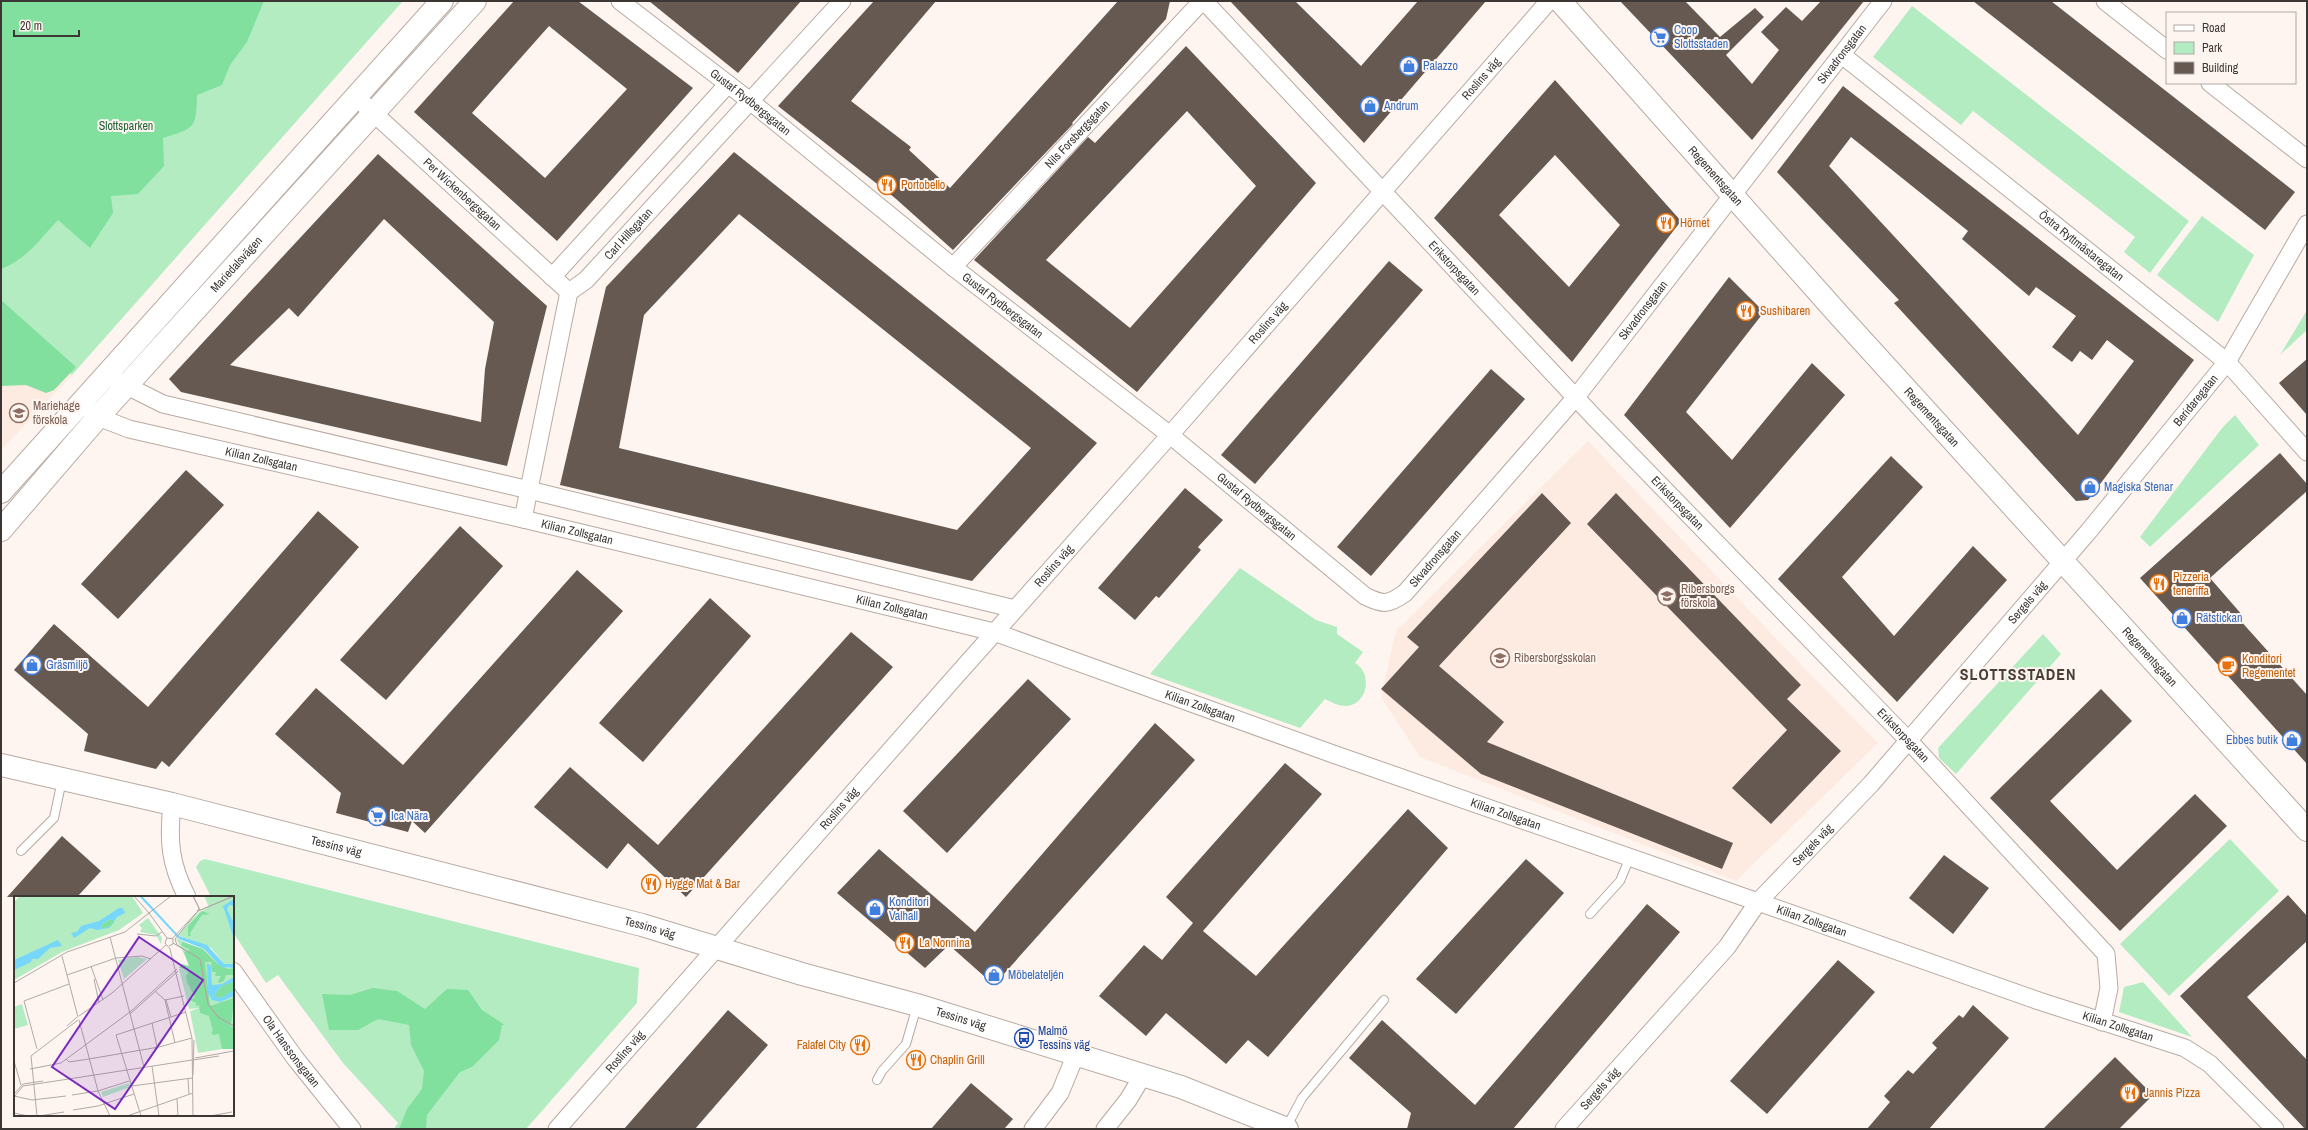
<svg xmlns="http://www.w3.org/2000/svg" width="2308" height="1130" font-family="'Archivo Narrow',sans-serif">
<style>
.built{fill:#fdebe1}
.green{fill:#b4ecc2}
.forest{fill:#81e09e}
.building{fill:#655952;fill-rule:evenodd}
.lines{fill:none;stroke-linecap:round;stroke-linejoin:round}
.lane-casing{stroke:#b8aaa2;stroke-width:10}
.street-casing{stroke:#b8aaa2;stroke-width:19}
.secondary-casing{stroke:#b8aaa2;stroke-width:24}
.lane{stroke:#fff;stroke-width:8}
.street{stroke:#fff;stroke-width:17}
.secondary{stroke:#fff;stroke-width:22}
.labels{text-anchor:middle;stroke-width:4;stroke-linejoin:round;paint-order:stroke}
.shop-label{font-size:12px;fill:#366cbe;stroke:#fef5f0;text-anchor:start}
.street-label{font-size:12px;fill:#3c3734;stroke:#fef5f0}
.park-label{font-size:12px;fill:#23653b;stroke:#fef5f0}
.food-label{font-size:12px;fill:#c56008;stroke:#fef5f0;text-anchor:start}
.education-label{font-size:12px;fill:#785e54;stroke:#fef5f0;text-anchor:start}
.transit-label{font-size:12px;fill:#164399;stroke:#fef5f0;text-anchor:start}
.district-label{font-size:16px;font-weight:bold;letter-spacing:1px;fill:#493d37;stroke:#fef5f0}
.inset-road{fill:none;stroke:#b0a9a5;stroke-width:1}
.view{fill:#7b2cbf;fill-opacity:0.15;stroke:#7b2cbf;stroke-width:2}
.inset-edge{fill:none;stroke:#3c3734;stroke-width:2}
</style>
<rect width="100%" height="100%" fill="#fef5f0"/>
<!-- built -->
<g class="built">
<path d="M1 310 72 375 1 450Z"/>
<path d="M1588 441 1812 676 1878 743 1736 881 1420 757 1381 697 1396 631Z"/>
</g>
<!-- green -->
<g class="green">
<path d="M1 1H403L72 375 1 310Z"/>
<path d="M1912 6 2189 221 2150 273 2124 252 2135 237 1973 111 1961 125 1873 57Z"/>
<path d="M2202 216 2254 255 2218 322 2157 275Z"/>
<path d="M2307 310V330L2280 355Z"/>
<path d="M2235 415 2259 445 2150 547 2140 537 2222 428Z"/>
<path d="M1240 568 1316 620 1337 627V634L1363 652 1355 663C1373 673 1368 706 1345 706 1338 706 1331 702 1325 699L1300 728 1150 674Z"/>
<path d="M2043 634 2061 654 1956 774 1939 758 1938 748Z"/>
<path d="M2230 839 2279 891 2169 996 2120 944Z"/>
<path d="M205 859 639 968 637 1003 526 1129H394L398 1123 343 1063 278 975 266 983 233 932V897H211L196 867 200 861Z"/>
<path d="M2143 982 2192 1037 2119 1012 2124 987Z"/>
</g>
<!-- forest -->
<g class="forest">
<path d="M1 1H264L247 42 230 65 222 85 197 95C196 129 195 128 163 138L164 166 138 194 111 196 113 213 90 248 58 220C39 240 27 259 1 269Z"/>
<path d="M1 300 76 367 54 390 46 393 26 385 1 386Z"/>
<path d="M373 988 397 991 425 1009 447 989 468 990 482 1010 505 1025H502L499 1040 472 1067 460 1072 433 1107 427 1115 426 1129H399L407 1109 422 1089 424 1071 411 1045 409 1025 378 1019 358 1030H329L322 994 350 995Z"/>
</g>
<!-- building -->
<g class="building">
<path d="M514 1H578L693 88 557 241 414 112ZM549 26 627 89 545 178 472 113Z"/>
<path d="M649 1H801L738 73Z"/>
<path d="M874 1H936L851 101 911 147 909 150 950 188 1118 1H1170L1166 19 1072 123 1073 124 953 250 895 198 778 106Z"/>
<path d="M1230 1H1295L1361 66 1418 1H1486L1364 143Z"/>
<path d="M1620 1H1685L1720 37 1755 8 1764 17 1726 55 1752 84 1779 50 1761 32 1786 7 1802 21 1821 1H1864L1752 140Z"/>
<path d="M1973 1H2051L2295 192 2265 230Z"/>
<path d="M1186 46 1316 183 1137 392 974 260 1088 137 1095 143ZM1187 111 1256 186 1130 328 1046 260Z"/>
<path d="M1555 80 1681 221 1572 362 1434 218ZM1555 155 1620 225 1569 287 1499 215Z"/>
<path d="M1843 86 2194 360 2088 500 2076 501 1894 303 1899 300 1777 172ZM1851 137 1968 231 1962 239 2029 296 2036 287 2076 316 2052 347 2072 362 2080 351 2092 360 2107 340 2134 361 2078 435 1829 166Z"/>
<path d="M734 152 1097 443 972 581 560 485 606 287ZM739 214 1031 448 957 530 619 448 644 315Z"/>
<path d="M378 154 547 306 507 466 181 392 169 379ZM384 219 494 322 485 369 481 422 230 365 289 308 298 317Z"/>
<path d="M1389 261 1423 290 1255 484 1221 455Z"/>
<path d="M1729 277 1764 312 1686 412 1732 460 1812 363 1845 395 1730 528 1624 415Z"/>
<path d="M2307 359V415L2279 383Z"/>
<path d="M1491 369 1525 399 1371 576 1337 547Z"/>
<path d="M2280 453 2307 484V491L2210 578 2243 616 2239 619 2307 695V764L2140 578Z"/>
<path d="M1891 456 1923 487 1842 577 1894 636 1973 546 2007 580 1897 702 1778 579Z"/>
<path d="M186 470 224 505 118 619 81 584Z"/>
<path d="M1185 488 1223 520 1198 547 1201 550 1159 598 1156 596 1135 620 1098 588Z"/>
<path d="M1542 493 1571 523 1439 666 1504 722 1487 742 1733 843 1722 869 1481 774 1381 689 1419 647 1407 637Z"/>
<path d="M1616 493 1801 685 1787 699 1841 751 1771 824 1732 788 1787 730 1587 524Z"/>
<path d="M318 511 359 547 169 767 162 761 156 769 84 751 88 734 14 670 54 624 148 707Z"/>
<path d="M460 526 503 566 386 700 340 660Z"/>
<path d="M577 570 623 611 425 833 412 821 408 832 336 813 341 793 275 734 316 688 403 765Z"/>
<path d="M710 598 751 636 643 762 599 723Z"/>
<path d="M851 632 893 667 686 897 628 843 607 869 534 807 570 767 658 845Z"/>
<path d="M1028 679 1071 719 947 853 903 811Z"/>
<path d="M2101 689 2132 721 2050 801 2117 870 2195 794 2227 826 2120 931 1990 798Z"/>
<path d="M1155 723 1195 760 994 985 949 945 925 968 837 893 879 849 975 932Z"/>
<path d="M1285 763 1322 794 1203 931 1256 976 1408 809 1448 848 1268 1057 1248 1040 1226 1064 1166 1013 1146 1036 1099 996 1144 945 1162 960 1193 923 1166 897Z"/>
<path d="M62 836 101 871 77 897H7Z"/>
<path d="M1944 855 1989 888 1953 934 1909 898Z"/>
<path d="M1526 859 1564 893 1456 1014 1416 979Z"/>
<path d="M2288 895 2307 916V941L2247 997 2307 1060V1129H2305L2180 996Z"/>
<path d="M1647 904 1680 932 1513 1129H1407L1411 1113 1349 1058 1382 1020 1475 1105Z"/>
<path d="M1838 960 1875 992 1767 1114 1730 1081Z"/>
<path d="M1973 1005 2009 1038 1929 1129H1867L1890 1102 1884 1096 1908 1070 1913 1074 1937 1048 1932 1043 1959 1015 1963 1018Z"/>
<path d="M728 1010 768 1045 695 1129H624Z"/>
<path d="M2115 1057 2153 1095 2119 1129H2043Z"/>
<path d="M971 1083 1013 1119 1004 1129H931Z"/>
</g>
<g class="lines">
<!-- lane casing -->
<g class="lane-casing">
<g id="lane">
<path d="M21 851 54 818 62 780"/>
<path d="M1590 914 1620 881 1630 857"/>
<path d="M877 1080 882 1071 906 1044 917 1006"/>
<path d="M1286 1128 1302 1098 1384 1000"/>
</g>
</g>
<!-- street casing -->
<g class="street-casing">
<g id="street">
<path id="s1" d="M620 1 750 101 953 267 1170 435 1365 596C1383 605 1388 605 1405 593L1576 397 1883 1"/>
<path id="s2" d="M1204 1 1593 416 1909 741 2106 954 2109 988 2102 1022"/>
<path d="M2105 1 2167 50"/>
<path id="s3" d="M1842 55 2227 362 2307 452"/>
<path d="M2210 83 2307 159"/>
<path id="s4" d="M356 97 569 292"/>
<path id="s5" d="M953 267 1202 1"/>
<path d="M552 277 728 84"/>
<path d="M117 381 163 404 529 490 1015 609"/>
<path id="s6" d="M81 403 98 417 129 429 523 519 994 632 1333 754 1758 902 2039 1001 2185 1048 2210 1064 2275 1129"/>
<path id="s7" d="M523 519 569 292 586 280 842 1"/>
<path d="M172 804C168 841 170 864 187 897"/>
<path id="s8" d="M233 971 295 1058 352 1129"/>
<path id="s9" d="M557 1129 955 677 1170 435 1549 1"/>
<path d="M1033 1129 1060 1093 1076 1054"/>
<path d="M1105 1129 1128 1100 1143 1075"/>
<path id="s10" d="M1564 1129 1727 947 1758 902 1871 784 2088 532 2227 362 2307 224"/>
</g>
</g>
<!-- secondary casing -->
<g class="secondary-casing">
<g id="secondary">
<path id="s11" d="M1560 1 1838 314 2307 830"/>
<path d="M1 492 442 1"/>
<path id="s12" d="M1 530 98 417 475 1"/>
<path id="s13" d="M1 765 172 804 642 925 802 974 917 1005 1181 1087 1287 1129"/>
</g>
</g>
<!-- lane -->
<use href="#lane" class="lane"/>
<!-- street -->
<use href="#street" class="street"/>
<!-- secondary -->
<use href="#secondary" class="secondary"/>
</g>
<!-- icons -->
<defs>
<g id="supermarket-ring" transform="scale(1)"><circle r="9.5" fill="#fef5f0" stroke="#3f7fe0" stroke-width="1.5"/><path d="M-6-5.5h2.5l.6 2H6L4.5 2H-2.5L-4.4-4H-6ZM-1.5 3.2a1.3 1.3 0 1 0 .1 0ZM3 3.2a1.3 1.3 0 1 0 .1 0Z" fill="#3f7fe0"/></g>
<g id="shop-ring" transform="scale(1)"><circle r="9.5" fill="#fef5f0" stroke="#3f7fe0" stroke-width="1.5"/><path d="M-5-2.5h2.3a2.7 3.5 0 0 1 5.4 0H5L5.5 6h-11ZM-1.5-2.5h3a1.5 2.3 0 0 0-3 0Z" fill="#3f7fe0"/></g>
<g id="restaurant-ring" transform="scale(1)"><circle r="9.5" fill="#fef5f0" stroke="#e8710a" stroke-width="1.5"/><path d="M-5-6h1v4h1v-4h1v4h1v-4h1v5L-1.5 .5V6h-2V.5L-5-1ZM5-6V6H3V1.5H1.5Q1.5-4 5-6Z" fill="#e8710a"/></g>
<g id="school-ring" transform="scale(1)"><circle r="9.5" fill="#fef5f0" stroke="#8d6e63" stroke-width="1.5"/><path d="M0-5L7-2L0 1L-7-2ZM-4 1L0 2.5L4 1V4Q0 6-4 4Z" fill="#8d6e63"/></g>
<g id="cafe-ring" transform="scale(1)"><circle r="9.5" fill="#fef5f0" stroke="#e8710a" stroke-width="1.5"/><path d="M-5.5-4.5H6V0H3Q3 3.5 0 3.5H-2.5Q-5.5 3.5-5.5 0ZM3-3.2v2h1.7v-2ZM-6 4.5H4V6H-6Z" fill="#e8710a"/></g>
<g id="bus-ring" transform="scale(1)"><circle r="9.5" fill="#fef5f0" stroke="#1a4fb4" stroke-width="1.5"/><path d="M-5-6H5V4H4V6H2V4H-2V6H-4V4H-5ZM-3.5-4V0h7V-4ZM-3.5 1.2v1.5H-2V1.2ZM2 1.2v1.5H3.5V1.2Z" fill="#1a4fb4"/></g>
</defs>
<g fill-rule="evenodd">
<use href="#supermarket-ring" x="1660" y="37"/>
<use href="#shop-ring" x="1409" y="66"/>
<use href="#shop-ring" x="1370" y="106"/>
<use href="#restaurant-ring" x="887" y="185"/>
<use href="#restaurant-ring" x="1666" y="223"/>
<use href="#restaurant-ring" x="1746" y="311"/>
<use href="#school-ring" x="19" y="413"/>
<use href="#shop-ring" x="2090" y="487"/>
<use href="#restaurant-ring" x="2159" y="584"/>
<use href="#school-ring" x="1667" y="596"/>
<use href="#shop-ring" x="2182" y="618"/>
<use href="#school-ring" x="1500" y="658"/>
<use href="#shop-ring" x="32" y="665"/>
<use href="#cafe-ring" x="2228" y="666"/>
<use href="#shop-ring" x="2292" y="740"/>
<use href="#supermarket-ring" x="377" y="816"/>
<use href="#restaurant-ring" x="651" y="884"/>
<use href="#shop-ring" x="875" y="909"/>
<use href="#restaurant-ring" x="905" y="943"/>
<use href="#shop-ring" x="994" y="975"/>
<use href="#bus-ring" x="1024" y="1038"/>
<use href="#restaurant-ring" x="860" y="1045"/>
<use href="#restaurant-ring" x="916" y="1060"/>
<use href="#restaurant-ring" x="2130" y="1093"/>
</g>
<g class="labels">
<!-- shop labels -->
<g class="shop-label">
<text x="1674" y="34">Coop<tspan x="1674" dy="14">Slottsstaden</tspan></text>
<text x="1423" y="70">Palazzo</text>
<text x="1384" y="110">Andrum</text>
<text x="2104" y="491">Magiska Stenar</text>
<text x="2196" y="622">Rätstickan</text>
<text x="46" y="669">Gräsmiljö</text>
<text x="2278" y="744" text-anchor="end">Ebbes butik</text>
<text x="391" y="820">Ica Nära</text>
<text x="889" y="906">Konditori<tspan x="889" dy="14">Valhall</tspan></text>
<text x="1008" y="979">Möbelateljén</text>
</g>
<!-- street labels -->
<g class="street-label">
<text dy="4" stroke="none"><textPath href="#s1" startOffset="1691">Skvadronsgatan</textPath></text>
<text dy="4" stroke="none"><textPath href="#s9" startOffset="1399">Roslins väg</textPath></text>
<text dy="4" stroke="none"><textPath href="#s1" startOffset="165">Gustaf Rydbergsgatan</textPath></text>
<text dy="4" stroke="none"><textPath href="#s5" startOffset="182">Nils Forsbergsgatan</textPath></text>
<text dy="4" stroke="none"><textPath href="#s11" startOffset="234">Regementsgatan</textPath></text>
<text dy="4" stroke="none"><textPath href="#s4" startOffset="144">Per Wickenbergsgatan</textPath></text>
<text dy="4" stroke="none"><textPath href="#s7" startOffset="315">Carl Hillsgatan</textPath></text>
<text dy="4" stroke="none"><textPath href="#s3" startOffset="306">Östra Ryttmästaregatan</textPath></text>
<text dy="4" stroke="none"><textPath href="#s12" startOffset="355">Mariedalsvägen</textPath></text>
<text dy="4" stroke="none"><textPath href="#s2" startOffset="366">Erikstorpsgatan</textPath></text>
<text dy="4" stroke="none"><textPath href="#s1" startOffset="489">Gustaf Rydbergsgatan</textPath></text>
<text dy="4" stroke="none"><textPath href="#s1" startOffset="1367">Skvadronsgatan</textPath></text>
<text dy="4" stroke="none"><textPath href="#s9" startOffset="1075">Roslins väg</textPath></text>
<text dy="4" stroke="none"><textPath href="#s10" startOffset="965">Beridaregatan</textPath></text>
<text dy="4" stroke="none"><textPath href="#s11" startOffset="558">Regementsgatan</textPath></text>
<text dy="4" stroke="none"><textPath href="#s6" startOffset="191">Kilian Zollsgatan</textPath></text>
<text dy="4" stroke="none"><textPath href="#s2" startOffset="690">Erikstorpsgatan</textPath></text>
<text dy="4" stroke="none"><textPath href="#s1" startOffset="813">Gustaf Rydbergsgatan</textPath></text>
<text dy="4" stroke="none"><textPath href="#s6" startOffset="515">Kilian Zollsgatan</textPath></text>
<text dy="4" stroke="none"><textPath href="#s1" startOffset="1043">Skvadronsgatan</textPath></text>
<text dy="4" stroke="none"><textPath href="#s9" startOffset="751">Roslins väg</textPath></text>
<text dy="4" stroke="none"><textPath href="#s10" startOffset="702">Sergels väg</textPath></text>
<text dy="4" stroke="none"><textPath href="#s6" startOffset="839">Kilian Zollsgatan</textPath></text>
<text dy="4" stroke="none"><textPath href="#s11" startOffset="882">Regementsgatan</textPath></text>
<text dy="4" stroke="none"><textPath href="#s6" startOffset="1163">Kilian Zollsgatan</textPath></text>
<text dy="4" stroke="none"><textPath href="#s2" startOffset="1014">Erikstorpsgatan</textPath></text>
<text dy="4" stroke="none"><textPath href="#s9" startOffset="427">Roslins väg</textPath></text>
<text dy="4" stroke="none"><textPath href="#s6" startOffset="1487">Kilian Zollsgatan</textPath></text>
<text dy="4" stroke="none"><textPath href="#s10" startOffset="378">Sergels väg</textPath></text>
<text dy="4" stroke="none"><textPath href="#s13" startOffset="345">Tessins väg</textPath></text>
<text dy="4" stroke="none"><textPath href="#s6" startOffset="1811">Kilian Zollsgatan</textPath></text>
<text dy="4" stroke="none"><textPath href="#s13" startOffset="669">Tessins väg</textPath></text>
<text dy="4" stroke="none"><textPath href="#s13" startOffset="993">Tessins väg</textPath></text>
<text dy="4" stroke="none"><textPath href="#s6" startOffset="2135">Kilian Zollsgatan</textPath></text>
<text dy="4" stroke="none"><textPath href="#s8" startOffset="99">Ola Hanssonsgatan</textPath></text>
<text dy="4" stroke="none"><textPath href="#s9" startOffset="103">Roslins väg</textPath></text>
<text dy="4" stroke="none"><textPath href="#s10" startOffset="54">Sergels väg</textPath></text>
</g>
<!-- park labels -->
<g class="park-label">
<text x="126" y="130">Slottsparken</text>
</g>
<!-- food labels -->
<g class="food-label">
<text x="901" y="189">Portobello</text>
<text x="1680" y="227">Hörnet</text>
<text x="1760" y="315">Sushibaren</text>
<text x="2173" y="581">Pizzeria<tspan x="2173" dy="14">teneriffa</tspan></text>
<text x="2242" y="663">Konditori<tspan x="2242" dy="14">Regementet</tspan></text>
<text x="665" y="888">Hygge Mat &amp; Bar</text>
<text x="919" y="947">La Nonnina</text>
<text x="846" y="1049" text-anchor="end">Falafel City</text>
<text x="930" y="1064">Chaplin Grill</text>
<text x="2144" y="1097">Jannis Pizza</text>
</g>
<!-- education labels -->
<g class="education-label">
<text x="33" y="410">Mariehage<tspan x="33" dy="14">förskola</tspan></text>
<text x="1681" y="593">Ribersborgs<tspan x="1681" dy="14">förskola</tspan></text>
<text x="1514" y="662">Ribersborgsskolan</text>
</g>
<!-- transit labels -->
<g class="transit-label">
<text x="1038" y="1035">Malmö<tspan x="1038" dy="14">Tessins väg</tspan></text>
</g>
<!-- district labels -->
<g class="district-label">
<text x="2018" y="680">SLOTTSSTADEN</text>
</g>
</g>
<!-- overview -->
<g transform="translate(14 896)">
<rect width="220" height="220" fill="#fef5f0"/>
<path d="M6 0H118L129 17 105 34 48 56 0 84V6ZM190 0H220V68H210L197 52 164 39 184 17 195 11ZM134 22 148 42 147 48 142 39 126 36 128 32 125 29ZM162 42 179 50 204 69 220 73V151L184 157 176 115 186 112 175 113 165 73 176 70ZM123 61 133 63 110 83 104 64ZM8 108 14 129 0 133V111ZM115 187 116 191 89 201 87 196Z" fill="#b4ecc2"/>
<path d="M188 15 196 18 188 19 176 37 177 40H174V30ZM98 23 100 26 97 30 87 33 89 27ZM169 46 189 53 204 68 214 73 220 72V79H212L210 85 205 87 204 85 207 80H201L202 76H198L197 67 199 66H191L196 110 220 102 217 130 220 132V153H208L205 138 199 139 197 136 199 135 195 120 186 117 185 109 182 110V107L176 104 181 101 173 86 172 79 174 78V73L165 72 168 68 175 70 170 56 176 54 167 49ZM220 86V94L216 98 206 102 200 100 208 89Z" fill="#81e09e"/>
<path d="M125 0H128L165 40 193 49 210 68H220V72L207 71 190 53 165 43ZM220 3V10L215 9 213 13 220 27V43L209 10ZM105 12H109L111 17 103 21 95 32 83 34 76 32 60 42 57 37 63 36 67 30 85 25ZM97 23 100 26 97 30 87 33 89 27ZM44 44 48 50 36 52 24 63H18L17 66 0 74V64ZM193 67 197 70 198 89 208 88 220 81V86L207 90 200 100 207 102 220 94V100L206 106 198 104 194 97Z" fill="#77d6fb" fill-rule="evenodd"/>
<path class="inset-road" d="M120 0 135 17 157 0M179 0 186 14M179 0 185 12 183 16M220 0 184 15 161 43 163 49 186 63 194 108 204 121 220 130M123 38 142 40 148 36M96 41 130 171M153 42 151 47 156 53 178 142 179 220M158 43 184 15 220 0M159 47 186 63 194 108 204 121 220 130M48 60 64 121M77 70 89 104M53 79 102 62 128 60 137 63M80 83 85 107M0 87 53 56 111 36 135 17 153 42 159 43V48L155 50M141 95 151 104 161 147M151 104 170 100M152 104 157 121M116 118 164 75M65 120 98 97 152 49M65 124 84 195 96 220M138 127 143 151M53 130 63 121M23 153 10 105 55 88M181 162 220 155M52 163 55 166 75 163 145 151 178 142M179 164 205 160M0 165 7 189M138 170 145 220M16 173 47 167 116 116 163 73M179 179 180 144M174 183 175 198M118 190 178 182M0 198 9 188 29 185M58 199 84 195 115 185M0 200 18 204 52 200M0 201 9 190 178 164M163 203 164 220M59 214 84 210 120 198M0 217 14 220M23 220 17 160 64 124M25 220 50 216M113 220 179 197M127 220 102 139 172 116M196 220 218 216"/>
<path class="view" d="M125 41 189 84 101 213 38 171Z"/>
<rect width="220" height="220" class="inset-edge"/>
</g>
<!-- border -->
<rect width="2308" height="1130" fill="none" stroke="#3c3734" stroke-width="4"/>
<!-- legend -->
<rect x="2166" y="12" width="130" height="72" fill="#fef5f0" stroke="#b0a9a5"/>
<rect x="2174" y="25" width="20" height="6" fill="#ffffff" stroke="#b0a9a5"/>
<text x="2202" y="32" font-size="12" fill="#3c3734">Road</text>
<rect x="2174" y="42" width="20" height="12" fill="#b4ecc2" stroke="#b0a9a5"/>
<text x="2202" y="52" font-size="12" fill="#3c3734">Park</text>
<rect x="2174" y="62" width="20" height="12" fill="#655952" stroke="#b0a9a5"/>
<text x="2202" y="72" font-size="12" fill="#3c3734">Building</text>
<!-- scale -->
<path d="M14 30v6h65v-6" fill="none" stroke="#3c3734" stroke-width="2"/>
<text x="20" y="30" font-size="12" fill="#3c3734" stroke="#fef5f0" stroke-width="3" paint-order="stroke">20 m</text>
</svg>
